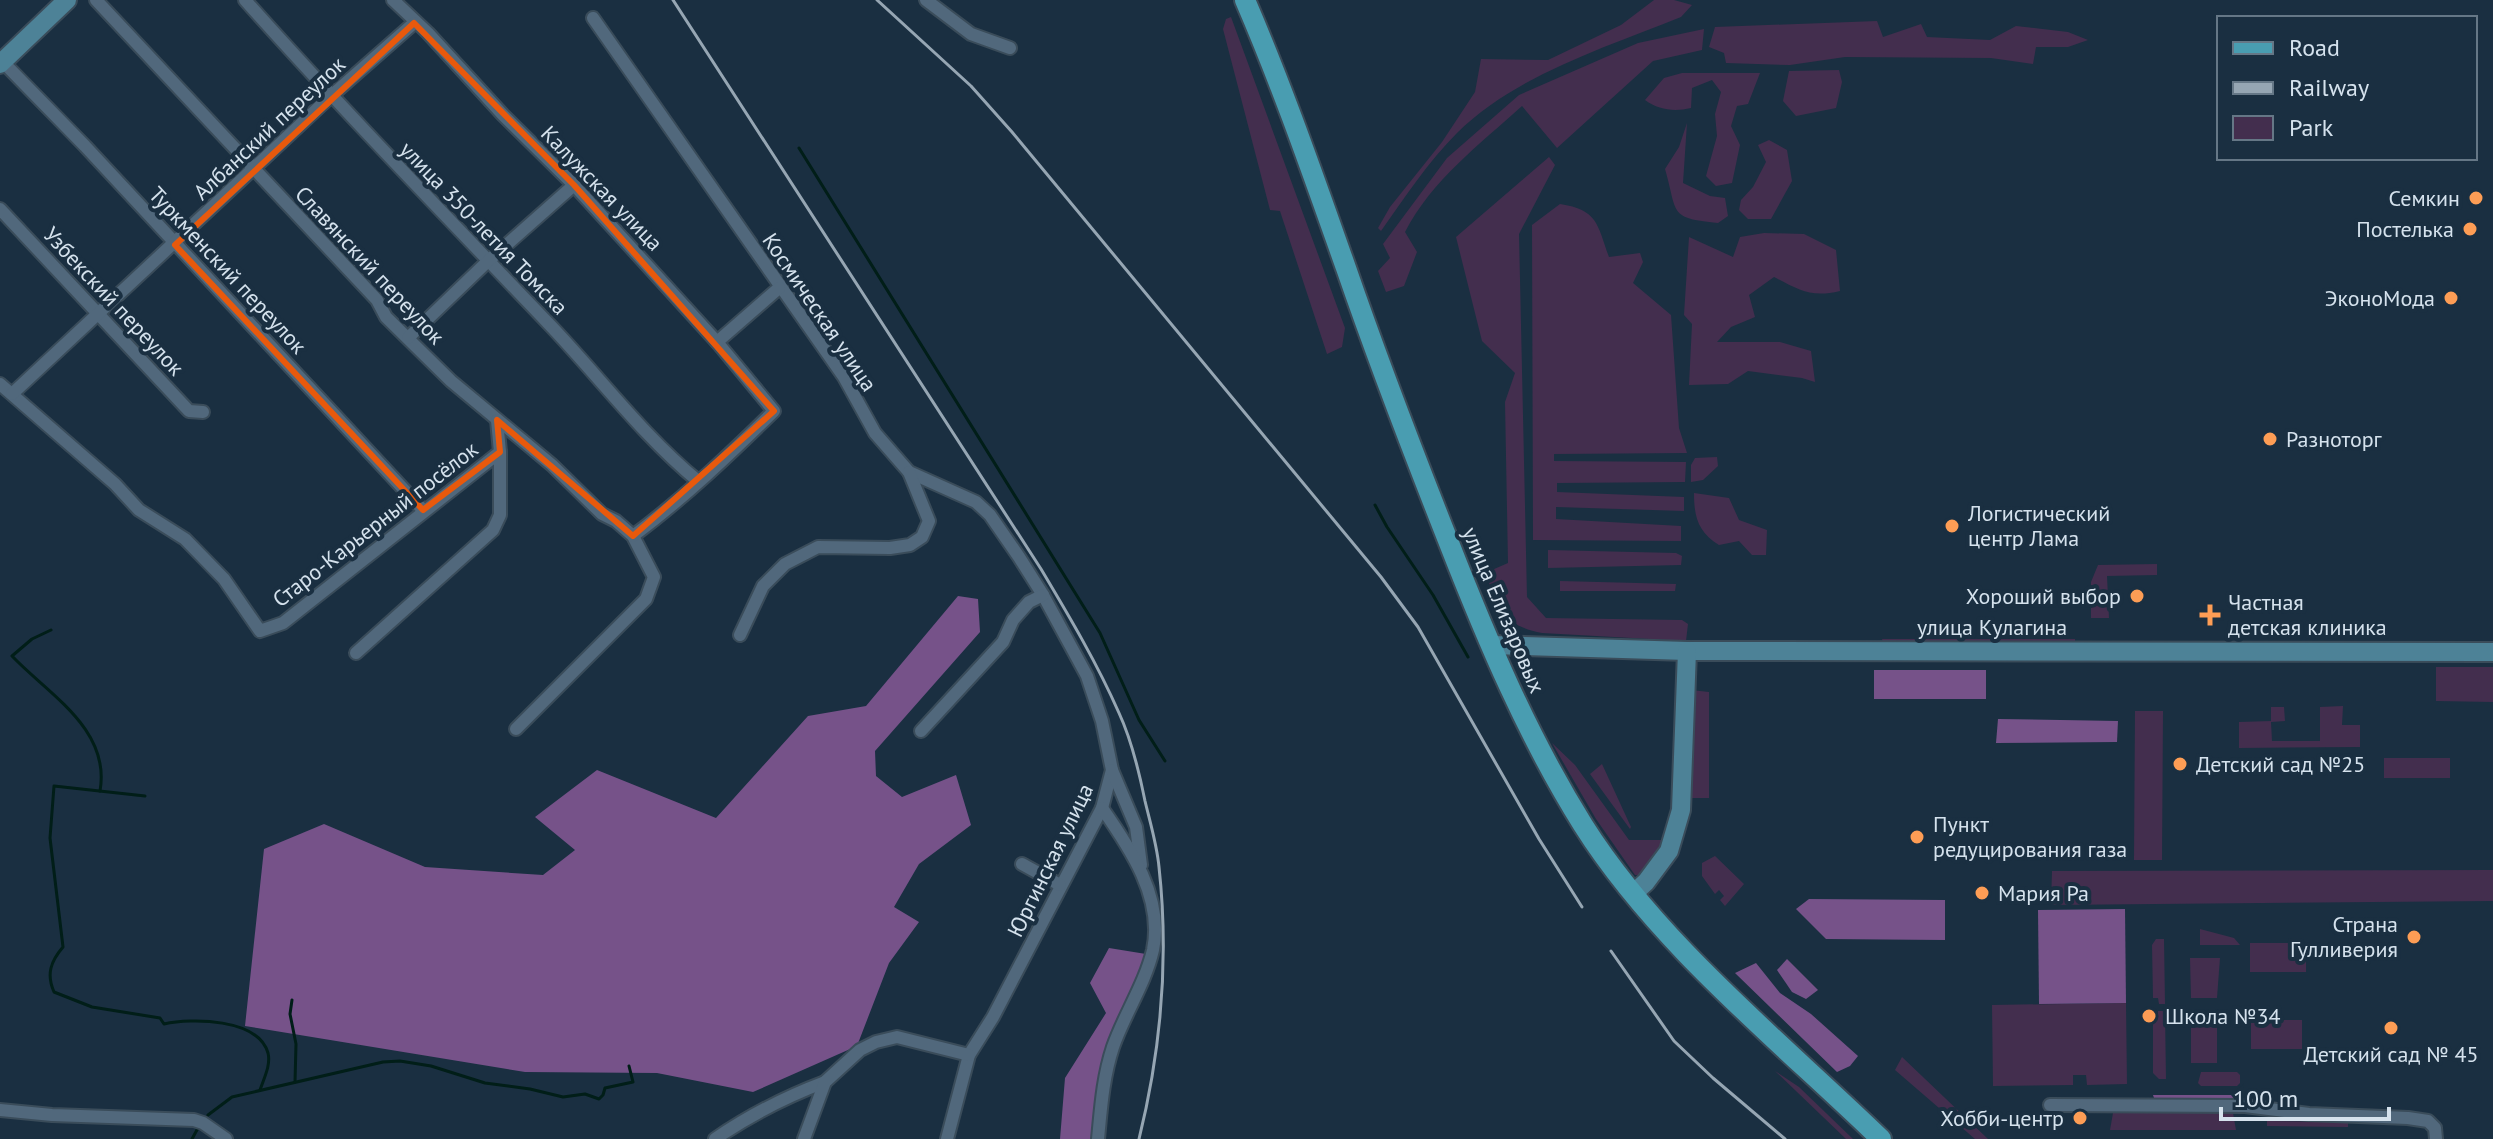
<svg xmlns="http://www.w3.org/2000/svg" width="2493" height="1139" font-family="'PT Sans',sans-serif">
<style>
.green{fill:#432e4e}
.forest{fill:#765289}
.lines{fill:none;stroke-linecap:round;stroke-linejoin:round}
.stream{stroke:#011e18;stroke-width:3}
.street-casing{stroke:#3a4c5a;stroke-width:16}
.secondary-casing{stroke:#3a4c5a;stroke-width:22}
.primary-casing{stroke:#3a4c5a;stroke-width:24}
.street{stroke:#51687c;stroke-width:12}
.secondary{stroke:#4d8297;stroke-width:18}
.primary{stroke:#499db1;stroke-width:20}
.rail{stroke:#96a6b3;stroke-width:3}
.marked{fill:none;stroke:#e8590c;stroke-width:6;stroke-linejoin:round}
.poi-dot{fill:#fd9d55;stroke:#1a2f41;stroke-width:3}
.labels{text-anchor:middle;stroke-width:8;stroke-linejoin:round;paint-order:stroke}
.street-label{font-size:22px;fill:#d5e2ed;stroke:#1a2f41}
.poi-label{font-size:22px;fill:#d5e2ed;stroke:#1a2f41;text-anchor:start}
</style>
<rect width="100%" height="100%" fill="#1a2f41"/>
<!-- green -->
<g class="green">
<path d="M1654 0H1674L1692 5 1681 17C1607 47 1515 75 1457 133 1428 162 1405 197 1381 231L1378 228 1390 207 1442 142 1475 92 1481 59 1548 60 1621 25Z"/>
<path d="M1231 17 1345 328 1342 347 1327 354 1280 211 1270 210 1223 29 1226 19Z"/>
<path d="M1877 21 1883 37 1921 24 1927 37 1990 40 2016 26 2068 32 2088 40 2068 47H2036L2033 64 1991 58 1845 57 1790 65 1726 63 1724 53 1709 47 1715 27Z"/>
<path d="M1704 29 1702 50 1653 61 1557 148 1522 106C1479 145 1432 180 1405 232L1417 252 1404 286 1386 292 1378 271 1390 258 1383 244 1447 158 1519 95 1638 43Z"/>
<path d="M1839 70 1842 82 1836 108 1796 116 1783 101 1789 71Z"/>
<path d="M1682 73H1760L1748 104 1737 106 1731 126 1740 145 1732 183 1716 186 1706 176 1717 136 1715 114 1721 92 1712 80 1692 88 1691 108C1674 112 1659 110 1645 100L1664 78Z"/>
<path d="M1687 123 1683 183 1710 196 1725 198 1728 216 1718 223C1668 218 1678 214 1665 169L1679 147Z"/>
<path d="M1769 140 1787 150 1792 181 1771 219H1748L1739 210 1741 200 1753 187 1766 162 1758 145Z"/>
<path d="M1549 157 1555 165 1519 234 1527 597 1546 618 1682 620 1688 624 1686 641 1542 633C1500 624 1500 610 1485 573L1508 563 1505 402 1515 373 1482 341 1456 237Z"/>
<path d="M1560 204C1598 210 1597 224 1609 257L1640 253 1643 262 1633 283 1671 315 1679 428 1687 453 1554 454V461L1686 462 1685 482 1557 483V492L1684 497V511L1556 507V519L1681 526V541L1533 540 1532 225Z"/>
<path d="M1764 233 1804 234 1836 250 1840 291C1811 298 1799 290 1774 277L1749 295 1755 317 1731 327 1717 342H1780L1811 351 1815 382 1802 378 1748 371 1728 384 1689 385 1692 324 1684 315 1689 237 1733 257 1740 237Z"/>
<path d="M1717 457 1718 466 1703 480 1691 482V465L1695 458Z"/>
<path d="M1694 493 1729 498 1739 520 1767 530 1766 555H1752L1739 541 1719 545C1698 532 1694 517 1694 493Z"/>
<path d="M1548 550 1676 553 1682 556 1681 565 1548 568Z"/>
<path d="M2157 564V575L2107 576 2109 618H2091V582L2098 565Z"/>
<path d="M1560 581 1676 584 1675 591H1560Z"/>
<path d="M1882 639H2075V642L1883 643Z"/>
<path d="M2436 667H2493V702L2436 701Z"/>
<path d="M1691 690 1709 692V798H1687Z"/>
<path d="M2343 706 2342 725H2360V747L2239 748V722L2271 721V707H2284L2285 721 2271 722 2272 741H2320V707Z"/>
<path d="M2135 711H2163L2162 860H2134Z"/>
<path d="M1552 743 1575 765 1629 840H1661L1666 847 1644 875H1635L1596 819Z"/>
<rect x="2384" y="758" width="66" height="20"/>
<path d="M1602 764 1631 827 1630 829 1590 774Z"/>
<path d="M1715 856 1744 884 1725 906 1720 900 1724 896 1719 890 1715 894 1702 876V863Z"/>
<path d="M2493 870V901L2051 905 2052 871Z"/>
<path d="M2200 929 2234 938 2240 945H2200Z"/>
<path d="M2156 939H2164L2165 1004H2159L2158 998H2153L2152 945Z"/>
<rect x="2250" y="943" width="56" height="29"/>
<path d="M2190 958H2220L2217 998H2191Z"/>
<path d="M2126 1003 2127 1084 2087 1085 2086 1075H2073V1085L1993 1086 1992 1005Z"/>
<path d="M2158 1011H2165L2166 1079H2159L2153 1073V1017H2158Z"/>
<path d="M2217 1018V1063H2191V1019Z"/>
<rect x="2251" y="1020" width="51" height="29"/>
<path d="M1902 1057 1988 1139H1975L1895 1070Z"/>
<path d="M1775 1071 1799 1087 1853 1139H1846Z"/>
<path d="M2201 1072H2237L2240 1075V1083L2237 1086H2201L2198 1083Z"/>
<path d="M2113 1113H2233L2236 1130H2110Z"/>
<path d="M2267 1121 2348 1122V1127L2267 1126Z"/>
</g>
<!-- forest -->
<g class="forest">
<path d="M958 596 978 599 980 632 875 751 876 776 902 797 956 775 971 825 919 864 894 907 919 922 889 963 857 1046 753 1092 657 1073 525 1072 245 1026 264 849 324 824 425 867 543 875 575 850 535 817 597 770 716 818 808 716 866 706Z"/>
<rect x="1874" y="670" width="112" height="29"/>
<path d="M1998 719 2118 721 2117 742 1996 743Z"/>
<path d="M1809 899 1945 900V940L1826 939 1796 909Z"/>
<path d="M2125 909 2126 1003 2039 1004 2038 910Z"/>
<path d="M1109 948 1146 954 1103 1058 1095 1139H1060L1065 1078 1106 1013 1090 983Z"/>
<path d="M1787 959 1818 990 1806 999 1792 992 1777 970Z"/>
<path d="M1756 963 1780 993 1811 1014 1858 1056 1850 1066 1837 1072 1735 973Z"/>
<path d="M2153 1095H2241L2242 1097 2239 1101H2155Z"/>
</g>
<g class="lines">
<!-- stream -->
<g class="stream">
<path d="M799 148 1100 633 1139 720 1165 761"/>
<path d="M1375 505 1387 527 1433 595 1468 657"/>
<path d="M51 630 32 639 12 656C48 694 111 729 100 791"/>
<path d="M145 796 54 786 50 838 63 947C51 961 46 974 54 992L92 1007 160 1018 164 1024C191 1018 258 1018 268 1053 271 1065 264 1078 260 1090"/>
<path d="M292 1000 290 1014 296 1044 295 1082"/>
<path d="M208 1115 232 1097 383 1062 400 1061 431 1066 485 1083 530 1089 563 1097 585 1094 599 1099 603 1095 605 1088 633 1082 629 1066"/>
<path d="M192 1139 198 1128"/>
</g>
<!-- street casing -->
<g class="street-casing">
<g id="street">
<path d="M96 0 377 300 386 317 451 381 552 465 602 514 616 521 633 536 654 577 646 599 516 729"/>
<path d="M245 0C343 110 446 216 548 323 598 375 642 435 698 481"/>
<path d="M393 0 428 33 503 115 574 185 717 342 774 411C729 455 684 498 633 536"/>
<path d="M926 0 971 34 1010 48"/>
<path d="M593 18 844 377 875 433 909 472 976 502 990 515 1019 557 1043 595 1087 676 1102 721 1112 770 1102 808 993 1017 969 1055 947 1139"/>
<path d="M0 59 85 146 423 510"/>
<path d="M0 209 189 411 203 412"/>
<path d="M408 338 487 262 574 185"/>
<path d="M717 342 779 288"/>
<path d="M0 384 115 484 139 510 185 539 224 579 260 631 283 623 500 452 497 420"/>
<path d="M12 394 331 96 414 23"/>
<path d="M740 635 763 586 785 564 818 547 890 548 910 545 922 537 929 521 909 472"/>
<path d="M356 653 493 530 500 515V452"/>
<path d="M921 731 1003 642 1013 620 1029 602 1043 595"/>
<path d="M1112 770 1136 827 1141 865"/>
<path d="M1022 864 1060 885"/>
<path d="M2050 1105 2245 1106 2309 1114 2408 1118 2428 1121 2435 1128 2436 1139"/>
<path d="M0 1110 52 1115 194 1120 203 1123 226 1139"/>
<path d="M715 1139C750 1115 785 1097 825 1082"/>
<path d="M804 1139 825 1082 860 1050 876 1042 897 1037 969 1055"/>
<path d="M1098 1139C1101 1108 1103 1077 1113 1047 1124 1015 1145 984 1153 950 1164 898 1130 848 1102 808"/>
</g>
</g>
<!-- secondary casing -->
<g class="secondary-casing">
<g id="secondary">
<path d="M0 64 67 0"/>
<path d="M1491 645 1687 651 2493 652"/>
<path d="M1634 893 1646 882 1669 851 1681 810 1687 651"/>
</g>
</g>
<!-- primary casing -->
<g class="primary-casing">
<path id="primary" d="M1245 0C1283 88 1314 178 1346 268 1378 361 1413 452 1449 543 1487 640 1528 737 1583 825 1658 944 1781 1042 1881 1139"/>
</g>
<!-- street -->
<use href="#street" class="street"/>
<!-- secondary -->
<use href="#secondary" class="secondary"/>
<!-- primary -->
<use href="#primary" class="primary"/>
<!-- rail -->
<g class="rail">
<path d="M673 0 1041 569C1069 616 1097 663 1119 713 1132 741 1139 771 1145 801 1150 822 1157 845 1159 867 1169 958 1161 1050 1139 1139"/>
<path d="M877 0 971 86 1012 132 1381 577 1418 627 1539 839 1582 907"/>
<path d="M1611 951 1674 1041 1713 1078 1785 1139"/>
</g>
</g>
<!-- marked area -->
<path class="marked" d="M414 23 574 185 774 411 633 536 497 420 500 452 423 510 175 245Z"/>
<!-- markers -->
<g class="poi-dot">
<circle cx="2476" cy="198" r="8"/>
<circle cx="2470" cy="229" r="8"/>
<circle cx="2451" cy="298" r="8"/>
<circle cx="2270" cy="439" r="8"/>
<circle cx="1952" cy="526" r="8"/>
<circle cx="2137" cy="596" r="8"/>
<path d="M2206 603h8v8h8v8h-8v8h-8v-8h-8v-8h8z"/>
<circle cx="2180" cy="764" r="8"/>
<circle cx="1917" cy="837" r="8"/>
<circle cx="1982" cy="893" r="8"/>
<circle cx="2414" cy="937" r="8"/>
<circle cx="2149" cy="1016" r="8"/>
<circle cx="2391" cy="1028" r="8"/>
<circle cx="2080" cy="1118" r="8"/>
</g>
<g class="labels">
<!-- street labels -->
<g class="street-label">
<text transform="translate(269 128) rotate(-43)" y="8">Албанский переулок</text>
<text transform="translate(602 188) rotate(46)" y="8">Калужская улица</text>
<text transform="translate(484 228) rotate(46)" y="8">улица 350-летия Томска</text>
<text transform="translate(370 265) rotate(47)" y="8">Славянский переулок</text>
<text transform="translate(228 270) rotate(47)" y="8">Туркменский переулок</text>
<text transform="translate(114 301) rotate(47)" y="8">Узбекский переулок</text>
<text transform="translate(820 312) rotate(56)" y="8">Космическая улица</text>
<text transform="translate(375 524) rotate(-38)" y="8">Старо-Карьерный посёлок</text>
<text transform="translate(1504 610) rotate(67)" y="8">улица Елизаровых</text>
<text x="1992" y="635">улица Кулагина</text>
<text transform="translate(1050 860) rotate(-64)" y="8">Юргинская улица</text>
</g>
<!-- poi labels -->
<g class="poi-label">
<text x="2460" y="206" text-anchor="end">Семкин</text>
<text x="2454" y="237" text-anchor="end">Постелька</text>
<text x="2435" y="306" text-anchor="end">ЭконоМода</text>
<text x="2286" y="447">Разноторг</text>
<text x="1968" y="521">Логистический<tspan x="1968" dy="25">центр Лама</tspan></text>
<text x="2121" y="604" text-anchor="end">Хороший выбор</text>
<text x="2228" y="610">Частная<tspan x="2228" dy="25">детская клиника</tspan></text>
<text x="2196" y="772">Детский сад №25</text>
<text x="1933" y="832">Пункт<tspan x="1933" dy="25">редуцирования газа</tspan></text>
<text x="1998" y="901">Мария Ра</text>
<text x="2398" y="932" text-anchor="end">Страна<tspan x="2398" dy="25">Гулливерия</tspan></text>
<text x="2165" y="1024">Школа №34</text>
<text x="2391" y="1062" text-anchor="middle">Детский сад № 45</text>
<text x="2064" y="1126" text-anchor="end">Хобби-центр</text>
</g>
</g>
<!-- legend -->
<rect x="2217" y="16" width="260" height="144" fill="#1a2f41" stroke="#657786" stroke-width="2"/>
<rect x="2233" y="42" width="40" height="12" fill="#499db1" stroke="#657786" stroke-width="2"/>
<text x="2289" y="56" font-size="24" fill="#d5e2ed">Road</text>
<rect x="2233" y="82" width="40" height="12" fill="#96a6b3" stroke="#657786" stroke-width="2"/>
<text x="2289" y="96" font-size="24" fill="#d5e2ed">Railway</text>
<rect x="2233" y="116" width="40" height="24" fill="#432e4e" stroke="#657786" stroke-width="2"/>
<text x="2289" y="136" font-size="24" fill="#d5e2ed">Park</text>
<!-- scale -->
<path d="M2221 1107v12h168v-12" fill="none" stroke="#d5e2ed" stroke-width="4"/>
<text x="2233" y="1107" font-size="24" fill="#d5e2ed" stroke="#1a2f41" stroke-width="6" paint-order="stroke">100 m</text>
</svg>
